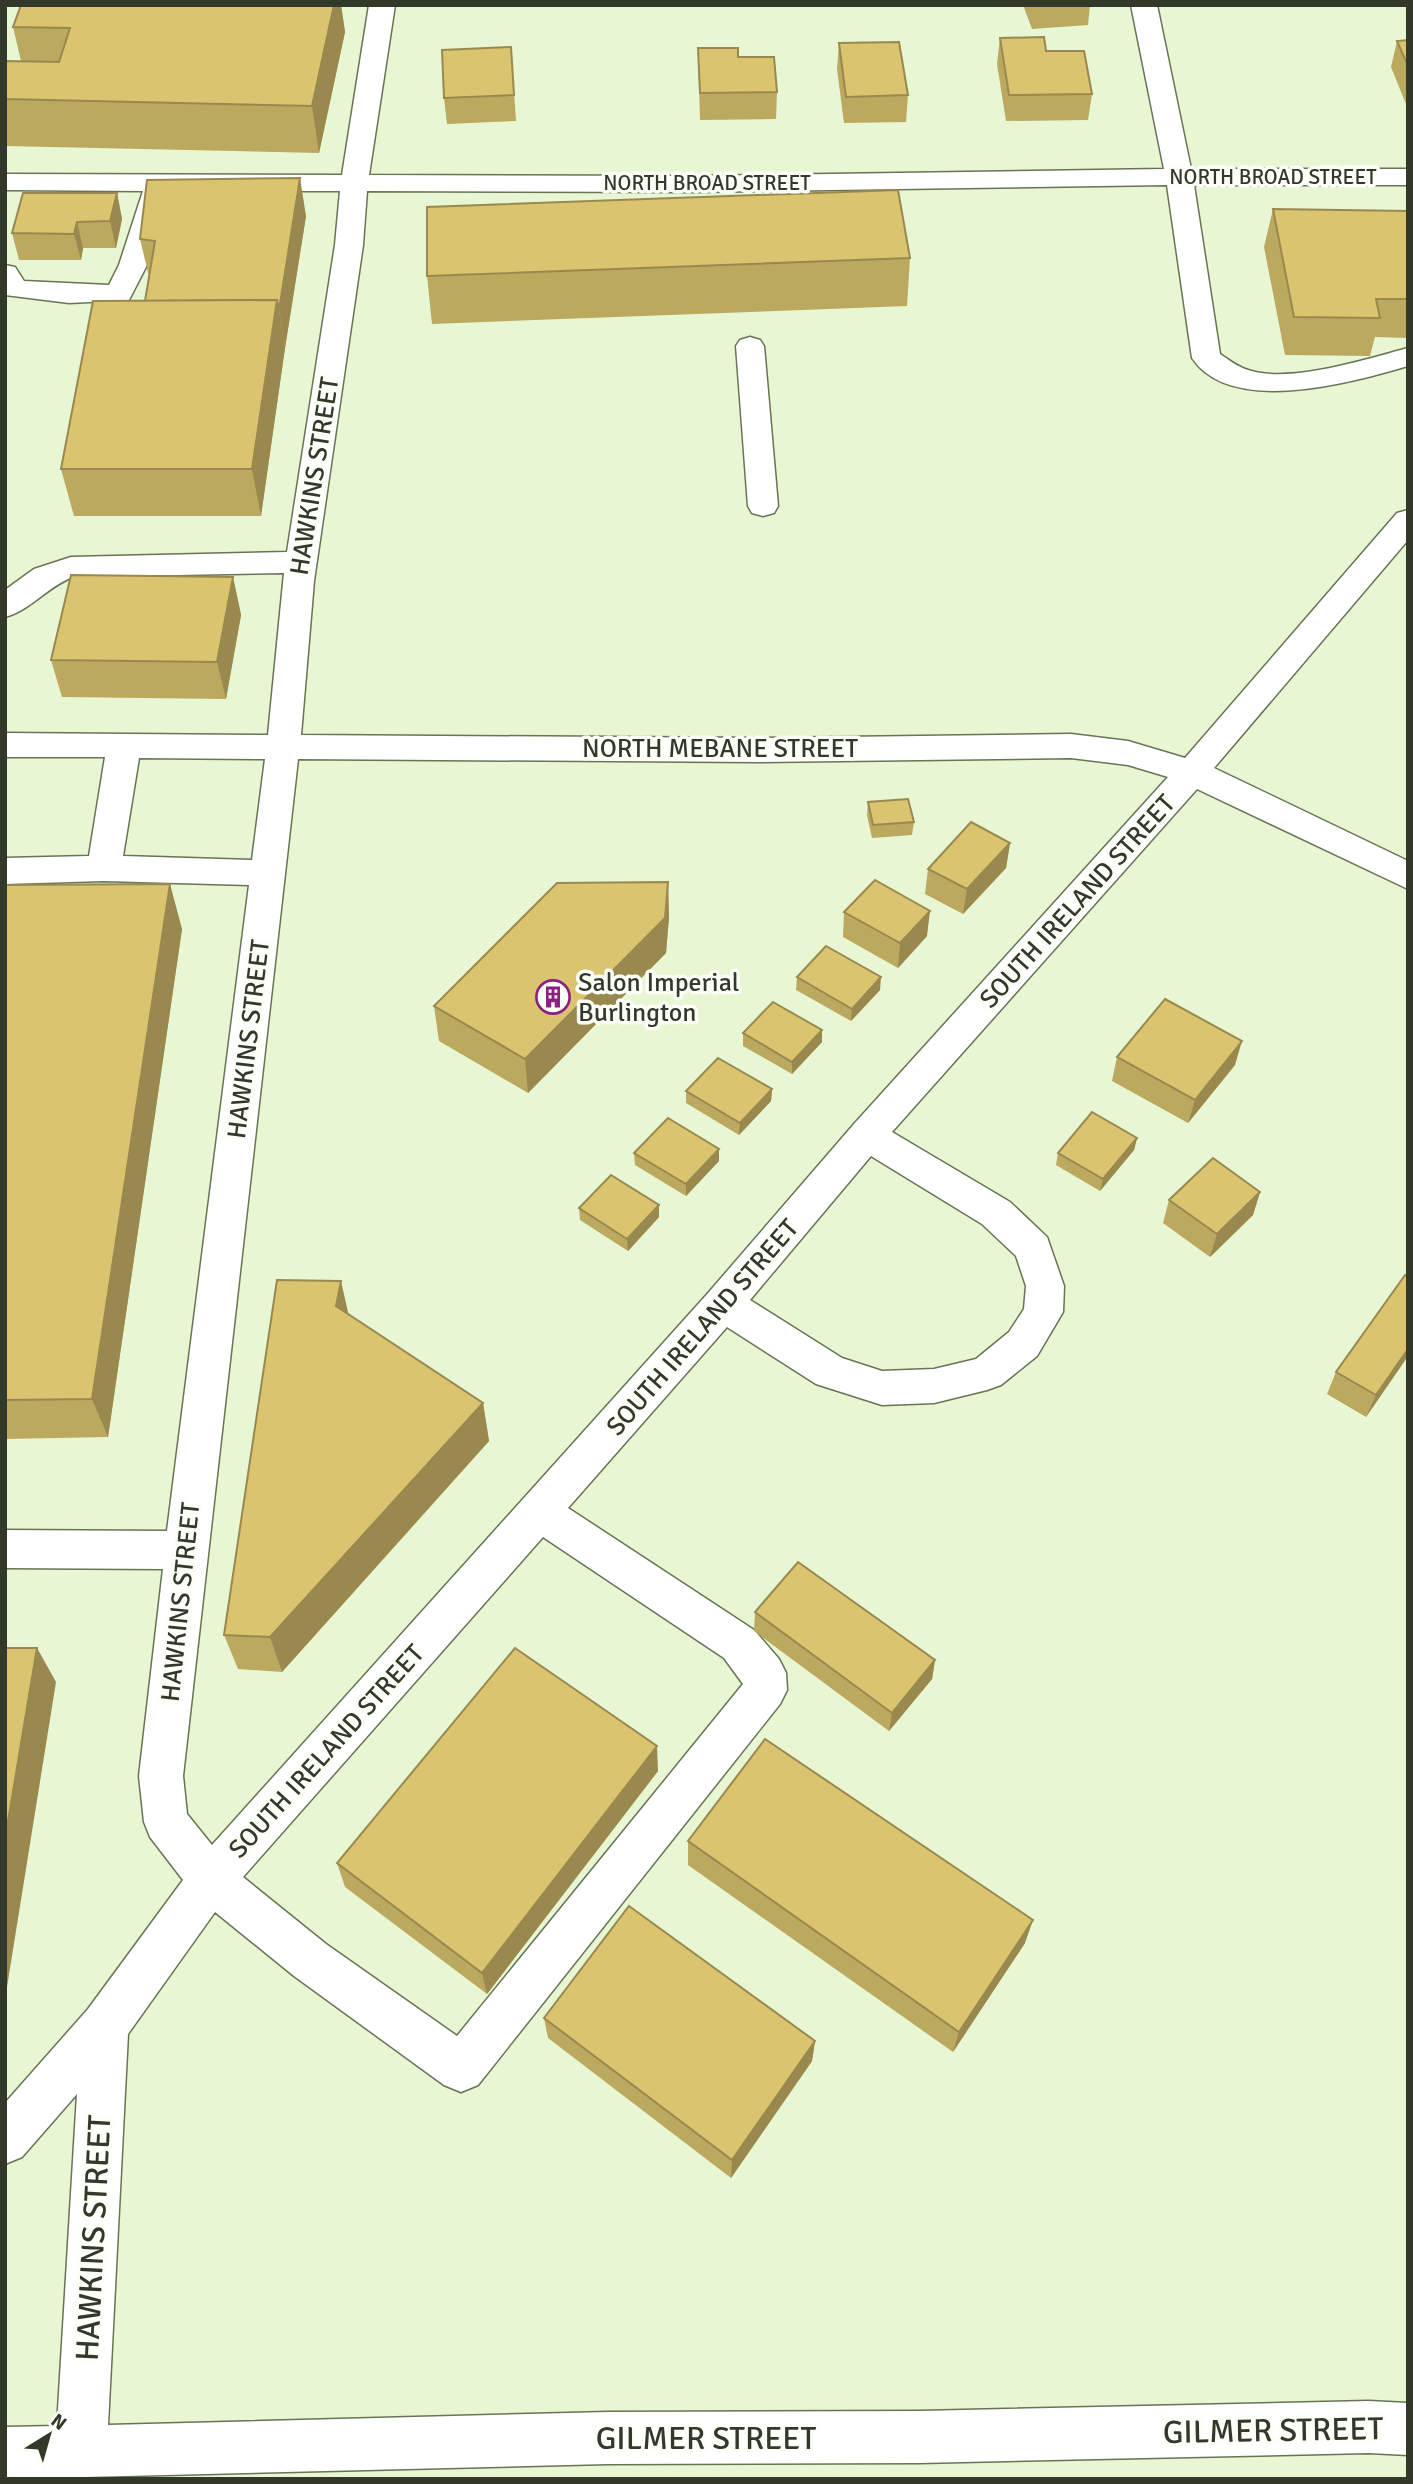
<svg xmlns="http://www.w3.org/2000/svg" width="1413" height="2484" font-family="Signika,sans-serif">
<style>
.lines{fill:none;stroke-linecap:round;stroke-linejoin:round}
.minor-casing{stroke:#677455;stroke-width:3}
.minor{fill:#fff;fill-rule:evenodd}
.wall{fill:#bba960}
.shaded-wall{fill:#99894e}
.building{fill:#dac470;stroke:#99894e;stroke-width:2}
.labels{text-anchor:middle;stroke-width:7;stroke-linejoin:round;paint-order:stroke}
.far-street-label{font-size:21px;fill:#32382a;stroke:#fbfff7}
.street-label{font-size:26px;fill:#32382a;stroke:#fbfff7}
.poi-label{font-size:26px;fill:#32382a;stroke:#fbfff7;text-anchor:start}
.near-street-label{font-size:32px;fill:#32382a;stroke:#fbfff7}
</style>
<rect width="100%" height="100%" fill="#e8f6d3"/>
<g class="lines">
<!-- minor casing -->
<g class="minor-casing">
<g id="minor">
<path d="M369 5H395L369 175 691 176 1164 169 1131 5H1157L1191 169H1408V185H1194L1220 354C1229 360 1238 367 1248 370 1289 384 1367 359 1408 348V366C1353 382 1231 417 1192 358L1167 185 691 192 367 191 363 245 314 581 301 735 757 738 1071 734 1128 741 1185 758 1397 513 1408 510V540L1214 768 1408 861V889L1197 789 892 1132 1010 1202 1047 1237 1064 1286 1063 1312 1037 1356 1001 1385 987 1390 934 1403 882 1405 816 1384 727 1327 568 1508 754 1630 779 1659 786 1673 787 1690 780 1704 478 2085 461 2092 444 2085 294 1976 215 1912 128 2034 108 2425 608 2412 919 2411 1369 2401 1408 2403V2455L1369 2453 919 2463 608 2464 5 2479V2427L57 2426 77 2094 22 2157 5 2164V2103L88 2009 183 1880 150 1837 144 1822 139 1776 163 1569 5 1568V1530L167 1531 249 885 104 881 5 884V858L89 856 105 757H5V733L268 735 284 573 73 577C48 586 31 610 5 617V590L34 569 71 557 287 552 335 245 340 191H169L147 265 129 300 69 303 5 295V265L15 267 24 281 109 285 119 265 143 191 5 190V174L342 175ZM139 758 265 759 252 860 123 856ZM1071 758 1128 765 1168 777 854 1124 709 1292 212 1845 187 1814 183 1776 298 759 757 762ZM871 1156 982 1224 1016 1256 1026 1286 1024 1309 1009 1332 976 1359 934 1369 882 1371 842 1358 750 1300ZM543 1537 724 1658 743 1684 457 2036 326 1944 243 1877Z"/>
<path d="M750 337 760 340 764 346 778 506 774 513 763 516 752 513 748 506 736 346 740 340Z"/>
</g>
</g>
<!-- minor -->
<use href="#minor" class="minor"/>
</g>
<!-- wall -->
<g class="wall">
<path d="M21 5H341L345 32 319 153 5 146V61H21L13 27Z"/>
<path d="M1023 5H1090L1088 25 1032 29Z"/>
<path d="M1000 38 1046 51 1092 94 1088 120 1006 121 997 64Z"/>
<path d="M1408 40V109L1391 67 1397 41Z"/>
<path d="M839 43 908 95 906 122 844 123 837 69Z"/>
<path d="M511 47 516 121 447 124 444 98Z"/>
<path d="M698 48 738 57 777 92 776 119 700 120Z"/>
<path d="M117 193 122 219 116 248H83L81 260H19L12 233Z"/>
<path d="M1273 209 1408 211V338L1375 337 1370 356 1285 355 1264 247Z"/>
<path d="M306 216 285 348 261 516H74L61 469 145 301 149 277 140 239Z"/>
<path d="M910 258 907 306 432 324 427 276Z"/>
<path d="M233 577 241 615 226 699 62 697 51 660Z"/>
<path d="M868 802 914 822 912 835 872 838 867 815Z"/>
<path d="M1010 843 1006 868 963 914 925 894 928 869Z"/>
<path d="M668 882 669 917 666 953 528 1093 439 1041 434 1006Z"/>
<path d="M5 885 182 929 108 1437 5 1439Z"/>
<path d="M844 912 927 936 898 968 843 937Z"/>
<path d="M797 977 880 990 851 1021 796 990Z"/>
<path d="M822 1030V1042L792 1074 743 1046V1033Z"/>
<path d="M1117 1057 1235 1065 1188 1123 1112 1081Z"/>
<path d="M772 1089 771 1101 739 1135 686 1103V1091Z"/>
<path d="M1137 1138 1134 1150 1100 1191 1056 1165 1058 1153Z"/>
<path d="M634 1153 719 1161 686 1196 635 1165Z"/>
<path d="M1260 1192 1253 1215 1210 1257 1163 1223 1169 1200Z"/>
<path d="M579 1208 659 1217 628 1251 580 1220Z"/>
<path d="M1408 1277V1356L1366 1417 1327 1394 1336 1372Z"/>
<path d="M349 1315 483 1403 489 1441 282 1672 238 1669 224 1635Z"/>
<path d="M755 1612 935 1660 932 1679 889 1731 754 1631Z"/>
<path d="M658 1771 487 1994 345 1887 337 1863Z"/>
<path d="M688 1841 1025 1943 953 2052 688 1865Z"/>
<path d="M544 2018 815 2041 812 2061 731 2178 548 2038Z"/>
</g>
<!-- shaded-wall -->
<g class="shaded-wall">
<path d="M334 5H341L345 32 319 153 312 106Z"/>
<path d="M300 178 306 216 285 348 279 310Z"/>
<path d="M117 193 122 219 116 248 110 221Z"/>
<path d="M77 222 83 248 81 260 74 234Z"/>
<path d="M277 300 285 348 261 516 252 469Z"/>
<path d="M233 577 241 615 226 699 217 662Z"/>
<path d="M1010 843 1006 868 963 914 967 889Z"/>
<path d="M668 882 669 917 666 953 528 1093 525 1059Z"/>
<path d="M170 884 182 929 108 1437 92 1399Z"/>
<path d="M930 911 927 936 898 968 900 943Z"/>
<path d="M881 977 880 990 851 1021 852 1009Z"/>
<path d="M822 1030V1042L792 1074V1062Z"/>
<path d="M1242 1041 1235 1065 1188 1123 1195 1100Z"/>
<path d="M772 1089 771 1101 739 1135 740 1123Z"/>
<path d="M1137 1138 1134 1150 1100 1191 1103 1179Z"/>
<path d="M719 1149V1161L686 1196V1184Z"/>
<path d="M1260 1192 1253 1215 1210 1257 1217 1234Z"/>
<path d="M659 1205V1217L628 1251 627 1239Z"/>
<path d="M341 1281 350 1321 336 1306Z"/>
<path d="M1408 1349V1356L1366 1417 1376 1395Z"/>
<path d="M483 1403 489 1441 282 1672 270 1637Z"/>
<path d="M37 1648 56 1682 7 1987 5 1985V1839Z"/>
<path d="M935 1660 932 1679 889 1731 892 1713Z"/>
<path d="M657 1746 658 1771 487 1994 482 1973Z"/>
<path d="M1033 1920 1025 1943 953 2052 959 2032Z"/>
<path d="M815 2041 812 2061 731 2178 732 2160Z"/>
</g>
<!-- building -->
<g class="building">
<path d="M21 5H334L312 106 5 99V61L59 62 70 28 13 27Z"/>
<path d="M1044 37 1046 51H1084L1092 94 1009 95 1000 38Z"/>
<path d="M1408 40V66L1397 41Z"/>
<path d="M899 42 908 95 846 97 839 43Z"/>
<path d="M511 47 514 95 444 98 442 50Z"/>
<path d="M698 48H738V57H774L777 92 700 93Z"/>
<path d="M300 178 279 310 277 300 145 301 155 241 140 239 147 180Z"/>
<path d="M898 190 910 258 427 276V207Z"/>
<path d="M23 193H117L110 221 77 222 74 234 12 233Z"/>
<path d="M1273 209 1408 211V299H1376L1380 318 1294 317Z"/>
<path d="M277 300 252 469H61L93 301Z"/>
<path d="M71 575 233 577 217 662 51 660Z"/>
<path d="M908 799 914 822 873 825 868 802Z"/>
<path d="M971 822 1010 843 967 889 928 869Z"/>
<path d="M875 880 930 911 900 943 844 912Z"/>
<path d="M668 882 665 918 525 1059 434 1006 557 883Z"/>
<path d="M170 884 92 1399 5 1400V885Z"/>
<path d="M826 946 881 977 852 1009 797 977Z"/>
<path d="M1165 999 1242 1041 1195 1100 1117 1057Z"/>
<path d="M773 1002 822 1030 792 1062 743 1033Z"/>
<path d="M718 1058 772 1089 740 1123 686 1091Z"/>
<path d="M1092 1112 1137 1138 1103 1179 1058 1153Z"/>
<path d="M668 1118 719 1149 686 1184 634 1153Z"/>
<path d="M1213 1158 1260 1192 1217 1234 1169 1200Z"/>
<path d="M611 1175 659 1205 627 1239 579 1208Z"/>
<path d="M1405 1275 1408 1277V1349L1376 1395 1336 1372Z"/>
<path d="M277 1280 341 1281 336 1306 483 1403 270 1637 224 1635Z"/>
<path d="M798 1562 935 1660 892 1713 755 1612Z"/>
<path d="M5 1648H37L5 1839Z"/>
<path d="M515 1648 657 1746 482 1973 337 1863Z"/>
<path d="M765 1739 1033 1920 959 2032 688 1841Z"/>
<path d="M629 1906 815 2041 732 2160 544 2018Z"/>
</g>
<!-- icons -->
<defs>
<g id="building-ring" transform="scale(1.75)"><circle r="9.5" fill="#fbfff7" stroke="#8d1f82" stroke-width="1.5"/><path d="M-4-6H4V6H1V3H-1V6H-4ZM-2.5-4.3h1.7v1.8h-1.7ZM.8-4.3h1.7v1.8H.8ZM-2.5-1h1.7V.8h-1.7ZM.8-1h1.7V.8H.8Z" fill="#8d1f82"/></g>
</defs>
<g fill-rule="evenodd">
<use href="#building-ring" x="553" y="997"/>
</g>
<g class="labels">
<!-- far-street labels -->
<g class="far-street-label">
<text x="1273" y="184">NORTH BROAD STREET</text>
<text x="707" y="190">NORTH BROAD STREET</text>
</g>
<!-- street labels -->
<g class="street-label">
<text transform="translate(314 476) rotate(-81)" y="9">HAWKINS STREET</text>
<text x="720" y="757">NORTH MEBANE STREET</text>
<text transform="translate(1077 901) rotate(-48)" y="9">SOUTH IRELAND STREET</text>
<text transform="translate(248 1039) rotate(-83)" y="9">HAWKINS STREET</text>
<text transform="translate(702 1327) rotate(-49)" y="9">SOUTH IRELAND STREET</text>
<text transform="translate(180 1602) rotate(-84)" y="9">HAWKINS STREET</text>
<text transform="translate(326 1751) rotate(-48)" y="9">SOUTH IRELAND STREET</text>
</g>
<!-- poi labels -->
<g class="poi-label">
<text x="578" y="991">Salon Imperial<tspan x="578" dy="30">Burlington</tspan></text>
</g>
<!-- near-street labels -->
<g class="near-street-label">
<text transform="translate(93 2238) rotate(-87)" y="11">HAWKINS STREET</text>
<text transform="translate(1273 2430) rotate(-1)" y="11">GILMER STREET</text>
<text x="706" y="2449">GILMER STREET</text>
</g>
</g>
<!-- border -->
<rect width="1413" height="2484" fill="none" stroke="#32382a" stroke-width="14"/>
<!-- north arrow -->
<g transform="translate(49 2435) rotate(37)" stroke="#fbfff7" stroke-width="5" paint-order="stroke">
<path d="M0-5L12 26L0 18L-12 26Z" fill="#32382a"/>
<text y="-10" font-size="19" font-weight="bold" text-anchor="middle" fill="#32382a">N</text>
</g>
</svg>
